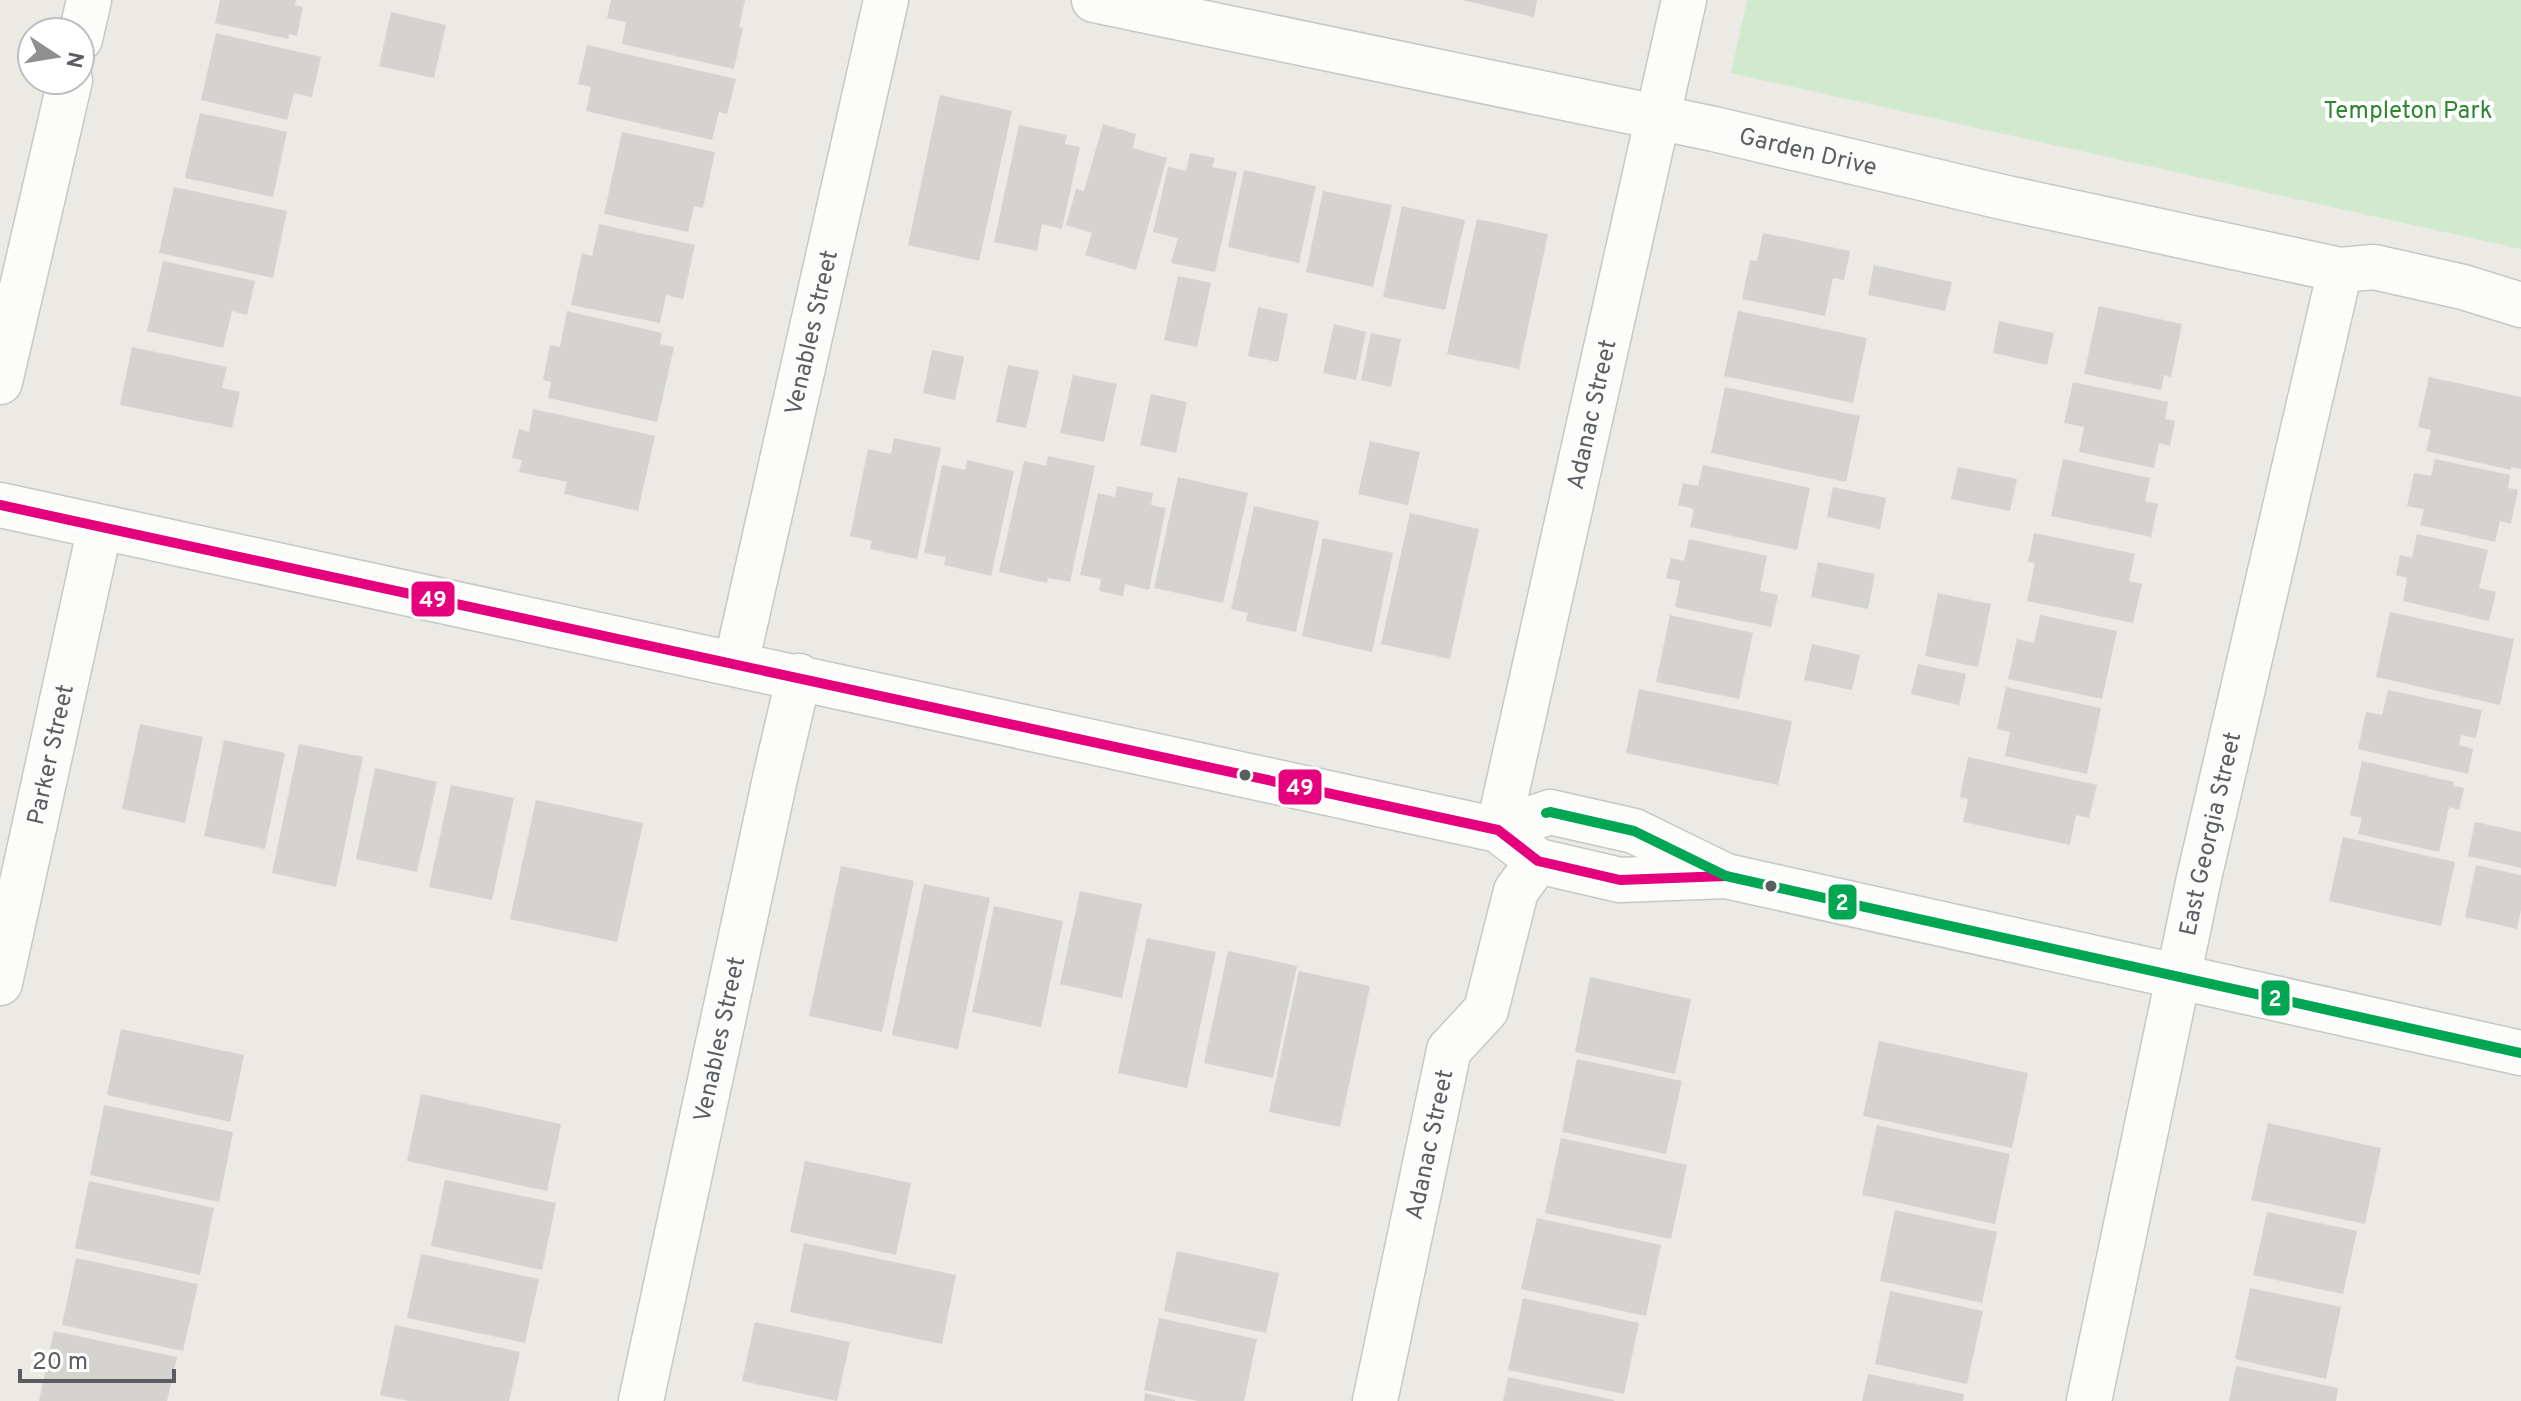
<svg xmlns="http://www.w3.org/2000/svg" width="2521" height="1401" font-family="Overpass,sans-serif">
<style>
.green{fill:#d1e9cd}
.building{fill:#d4d3cf}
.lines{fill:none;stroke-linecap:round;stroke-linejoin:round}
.street-casing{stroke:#c7c7c5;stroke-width:47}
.secondary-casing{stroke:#c7c8c6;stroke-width:47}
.street{stroke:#fcfcfb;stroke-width:44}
.secondary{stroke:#fcfcfb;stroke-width:44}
.bus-1-casing{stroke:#fff;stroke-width:16}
.bus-2-casing{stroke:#fff;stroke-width:16}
.bus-1{stroke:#e5007d;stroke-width:10}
.bus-2{stroke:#00a651;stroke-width:10}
.bus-dot{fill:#5a5e63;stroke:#fff;stroke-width:3}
.labels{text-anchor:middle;stroke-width:8;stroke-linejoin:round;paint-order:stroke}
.park-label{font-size:24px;fill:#2e8631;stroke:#fff}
.street-label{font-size:24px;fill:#5a5e63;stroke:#fff}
.line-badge{stroke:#fff;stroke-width:3}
.badge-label{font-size:22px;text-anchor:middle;font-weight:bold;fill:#fff}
</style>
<rect width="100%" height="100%" fill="#ebeae4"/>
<!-- green -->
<path class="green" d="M1747 0H2521V249L1731 73Z"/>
<!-- building -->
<g class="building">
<path d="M220 0H296L295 5 303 7 297 36 289 34 288 39 215 23Z"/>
<path d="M611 0H745L739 27 743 28 734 69 622 44 626 22 607 18Z"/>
<path d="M1462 0H1537L1534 17Z"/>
<path d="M391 12 446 25 434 78 379 66Z"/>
<path d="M216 33 321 57 312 97 294 93 287 120 201 100Z"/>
<path d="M587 45 736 79 727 114 719 112 712 140 586 111 591 87 578 84Z"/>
<path d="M940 95 1012 111 979 261 908 245Z"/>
<path d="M200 113 287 132 273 197 185 178Z"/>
<path d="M1103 124 1136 134 1133 148 1167 158 1136 270 1085 255 1092 233 1066 225 1076 189 1084 191Z"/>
<path d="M1019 125 1067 135 1065 144 1080 147 1062 229 1042 224 1037 251 994 242Z"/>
<path d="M622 132 715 152 703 208 694 206 688 232 604 214Z"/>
<path d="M1190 153 1215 158 1212 167 1237 172 1215 272 1171 263 1178 238 1153 232 1168 167 1186 171Z"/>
<path d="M1244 170 1316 186 1299 263 1228 247Z"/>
<path d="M174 187 287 211 273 278 159 253Z"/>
<path d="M1323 191 1392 205 1373 287 1306 272Z"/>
<path d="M1402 206 1465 220 1445 310 1383 297Z"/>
<path d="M1477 219 1548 234 1519 369 1447 354Z"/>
<path d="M599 224 695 245 683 299 666 295 660 323 571 305 582 253 592 256Z"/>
<path d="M1763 233 1850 251 1844 280 1833 278 1825 316 1742 299 1750 260 1757 261Z"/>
<path d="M163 261 255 281 247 315 232 311 223 348 147 331Z"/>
<path d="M1874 265 1952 282 1945 311 1868 295Z"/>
<path d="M1178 276 1211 283 1197 347 1164 340Z"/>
<path d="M2099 306 2182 324 2171 377 2164 375 2161 390 2084 374Z"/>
<path d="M1258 307 1288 314 1278 362 1248 356Z"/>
<path d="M567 311 662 333 660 344 674 347 657 422 548 398 551 382 543 380 550 345 560 347Z"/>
<path d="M1738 311 1867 338 1853 403 1724 376Z"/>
<path d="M1999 321 2054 333 2047 365 1993 353Z"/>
<path d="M1334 324 1366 332 1356 380 1323 373Z"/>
<path d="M1371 333 1401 339 1391 387 1361 380Z"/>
<path d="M132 347 227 367 222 388 240 392 232 428 120 405Z"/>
<path d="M932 350 964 357 955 400 923 393Z"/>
<path d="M1008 365 1039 371 1026 428 996 422Z"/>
<path d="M1073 375 1117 384 1104 442 1060 433Z"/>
<path d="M2429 377 2521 397V469L2511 467V470L2426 451 2431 430 2418 427Z"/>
<path d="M2073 382 2168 402 2165 419 2175 421 2170 446 2159 443 2154 468 2079 452 2084 427 2064 423Z"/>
<path d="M1725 387 1860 416 1846 482 1711 453Z"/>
<path d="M1151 394 1187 402 1176 453 1140 445Z"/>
<path d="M533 409 655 436 638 511 564 494 567 482 519 472 522 460 512 458 519 429 529 432Z"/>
<path d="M894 438 941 448 917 559 870 549 872 541 850 536 868 449 891 454Z"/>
<path d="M1370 441 1420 452 1408 505 1358 494Z"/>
<path d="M1048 456 1095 466 1070 582 1048 578 1047 583 999 572 1024 461 1046 466Z"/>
<path d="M2063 459 2150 478 2145 501 2158 504 2151 537 2051 516Z"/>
<path d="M2435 459 2510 475 2508 488 2518 490 2511 524 2500 521 2495 542 2420 525 2424 509 2407 506 2414 473 2431 476Z"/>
<path d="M967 460 1014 471 991 576 944 565 946 557 924 553 942 465 965 470Z"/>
<path d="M1703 465 1810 488 1797 550 1690 527 1694 509 1678 505 1683 483 1698 486Z"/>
<path d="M1958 467 2017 479 2010 511 1951 499Z"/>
<path d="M1178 477 1248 493 1223 603 1154 588Z"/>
<path d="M1117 486 1153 493 1151 505 1166 508 1149 590 1125 584 1123 596 1099 591 1101 579 1080 575 1098 493 1115 497Z"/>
<path d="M1833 487 1886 498 1880 529 1827 517Z"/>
<path d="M1254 506 1319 521 1296 632 1246 621 1248 613 1231 609Z"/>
<path d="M1410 513 1479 529 1450 659 1381 644Z"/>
<path d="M2034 533 2135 554 2129 581 2142 584 2133 623 2027 601 2035 563 2028 562Z"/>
<path d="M2417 534 2488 550 2479 588 2496 592 2489 621 2403 601 2407 578 2396 575 2400 555 2412 558Z"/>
<path d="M1323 538 1393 553 1372 652 1302 636Z"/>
<path d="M1689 539 1767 556 1760 591 1778 595 1771 627 1675 607 1680 581 1666 578 1671 558 1684 561Z"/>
<path d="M1818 562 1875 574 1868 609 1811 597Z"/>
<path d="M1938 593 1991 604 1978 667 1925 656Z"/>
<path d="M2390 612 2514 639 2500 705 2376 677Z"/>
<path d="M1670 615 1753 633 1739 699 1656 682Z"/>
<path d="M2040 615 2117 631 2102 699 2008 679 2017 639 2034 643Z"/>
<path d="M1812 644 1860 655 1852 690 1804 680Z"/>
<path d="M1918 664 1966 674 1959 705 1911 694Z"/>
<path d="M2006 687 2101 708 2087 774 2005 756 2010 732 1997 729Z"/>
<path d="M1639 689 1792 721 1778 785 1626 753Z"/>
<path d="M2388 690 2482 710 2476 738 2461 735 2459 745 2473 749 2468 774 2358 749 2366 712 2382 715Z"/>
<path d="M140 724 203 737 185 823 122 809Z"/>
<path d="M224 740 285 753 265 849 204 836Z"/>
<path d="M299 744 363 757 336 887 272 873Z"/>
<path d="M1968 757 2097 785 2089 818 2076 815 2070 845 1963 822 1968 799 1960 797Z"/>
<path d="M2362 761 2454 782 2453 786 2464 788 2459 810 2449 807 2439 852 2358 834 2362 818 2350 815Z"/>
<path d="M375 768 437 782 417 872 356 859Z"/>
<path d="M451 785 514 798 492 900 429 887Z"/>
<path d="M536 800 643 823 617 942 510 919Z"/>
<path d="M2475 822 2521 832V868L2468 856Z"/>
<path d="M2343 837 2455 862 2441 926 2329 901Z"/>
<path d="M2476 865 2521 875V910L2517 929 2465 917Z"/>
<path d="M841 866 914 881 882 1032 809 1016Z"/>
<path d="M924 884 990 898 958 1049 892 1035Z"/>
<path d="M1080 891 1142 904 1122 998 1060 984Z"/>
<path d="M994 906 1063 921 1041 1027 972 1012Z"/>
<path d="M1147 938 1216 952 1187 1088 1118 1073Z"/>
<path d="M1228 951 1297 966 1273 1078 1204 1063Z"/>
<path d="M1299 971 1370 986 1340 1127 1269 1112Z"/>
<path d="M1590 977 1691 999 1675 1074 1575 1052Z"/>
<path d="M121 1029 244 1055 230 1122 107 1095Z"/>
<path d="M1879 1041 2028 1073 2012 1148 1863 1116Z"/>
<path d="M1577 1059 1682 1081 1666 1154 1562 1132Z"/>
<path d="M421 1094 561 1124 547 1191 407 1161Z"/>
<path d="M104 1105 233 1132 219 1202 90 1175Z"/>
<path d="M2268 1123 2381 1148 2365 1224 2251 1200Z"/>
<path d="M1877 1125 2010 1154 1995 1224 1862 1195Z"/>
<path d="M1561 1138 1687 1165 1671 1239 1545 1213Z"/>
<path d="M805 1161 911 1183 896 1255 790 1232Z"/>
<path d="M445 1180 556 1203 542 1270 431 1246Z"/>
<path d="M89 1181 214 1208 200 1275 75 1248Z"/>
<path d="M1895 1210 1997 1232 1982 1303 1880 1281Z"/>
<path d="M2267 1212 2357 1231 2343 1294 2253 1275Z"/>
<path d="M1537 1218 1661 1245 1646 1316 1521 1289Z"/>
<path d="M804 1243 956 1275 942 1344 790 1312Z"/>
<path d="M1177 1251 1279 1273 1266 1333 1164 1311Z"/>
<path d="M421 1254 539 1279 525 1343 407 1318Z"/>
<path d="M76 1258 198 1284 183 1351 62 1325Z"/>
<path d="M2250 1288 2341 1307 2326 1379 2235 1359Z"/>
<path d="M1890 1291 1983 1311 1967 1384 1875 1364Z"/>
<path d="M1523 1298 1639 1323 1624 1394 1508 1370Z"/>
<path d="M1159 1318 1257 1339 1244 1401H1198L1144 1390Z"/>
<path d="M755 1322 850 1342 837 1401 742 1381Z"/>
<path d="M395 1325 520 1352 509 1401H409L380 1395Z"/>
<path d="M54 1331 177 1357 167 1401H39Z"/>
<path d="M2236 1366 2338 1388 2336 1401H2229Z"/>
<path d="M1868 1374 1964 1394 1963 1401H1862Z"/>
<path d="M1508 1377 1614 1400V1401H1503Z"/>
<path d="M1145 1393 1175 1400V1401H1144Z"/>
</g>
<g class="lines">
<!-- street casing -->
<g class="street-casing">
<g id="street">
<path id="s1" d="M1094 0 1714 129 2002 197 2340 270 2374 267 2463 287 2521 305"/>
<path d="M80 39 89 0"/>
<path d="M0 382 70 80"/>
<path id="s2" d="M736 664 886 0"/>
<path id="s3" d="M1498 830 1684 0"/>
<path id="s4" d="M0 983 100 527"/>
<path id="s5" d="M641 1401 776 774 799 676"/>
<path id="s6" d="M1375 1401 1449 1050 1486 1010 1516 891 1538 861"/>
<path id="s7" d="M2089 1401 2199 878 2340 270"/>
</g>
</g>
<!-- secondary casing -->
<g class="secondary-casing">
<g id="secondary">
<path d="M0 505 1498 830 1538 861 1620 880 1726 876"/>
<path d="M1498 830 1550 812 1634 831 1726 876 2521 1053"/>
</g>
</g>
<!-- street -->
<use href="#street" class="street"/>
<!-- secondary -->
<use href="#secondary" class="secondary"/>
<!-- bus-1 casing -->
<g class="bus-1-casing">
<path id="bus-1" d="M0 505 1498 830 1538 861 1620 880 1726 876"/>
</g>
<!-- bus-2 casing -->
<g class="bus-2-casing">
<path id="bus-2" d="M1546 813 1550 812 1634 831 1726 876 2521 1053"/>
</g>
<!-- bus-1 -->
<use href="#bus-1" class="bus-1"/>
<!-- bus-2 -->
<use href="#bus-2" class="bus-2"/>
</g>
<!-- markers -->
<g class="bus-dot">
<circle cx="1245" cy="775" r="7"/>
<circle cx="1771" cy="886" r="7"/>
</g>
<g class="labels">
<!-- park labels -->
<g class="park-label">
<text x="2408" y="118">Templeton Park</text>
</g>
<!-- street labels -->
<g class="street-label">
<text dy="8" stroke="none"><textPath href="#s1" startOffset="730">Garden Drive</textPath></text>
<text dy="8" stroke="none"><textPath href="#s2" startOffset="340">Venables Street</textPath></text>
<text dy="8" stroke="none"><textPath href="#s3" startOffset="426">Adanac Street</textPath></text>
<text dy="8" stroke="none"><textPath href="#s4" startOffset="234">Parker Street</textPath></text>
<text dy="8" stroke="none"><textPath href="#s7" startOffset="580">East Georgia Street</textPath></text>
<text dy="8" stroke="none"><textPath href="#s5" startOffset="370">Venables Street</textPath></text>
<text dy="8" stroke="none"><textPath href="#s6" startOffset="262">Adanac Street</textPath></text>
</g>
</g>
<g class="line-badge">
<rect x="410" y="580" width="46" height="38" rx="8" fill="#e5007d"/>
<rect x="1277" y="768" width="46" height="38" rx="8" fill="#e5007d"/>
<rect x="1827" y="883" width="31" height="38" rx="8" fill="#00a651"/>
<rect x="2260" y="979" width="31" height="38" rx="8" fill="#00a651"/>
</g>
<g class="badge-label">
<text x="433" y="607">49</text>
<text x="1300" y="795">49</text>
<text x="1842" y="910">2</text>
<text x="2275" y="1006">2</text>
</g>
<!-- north arrow -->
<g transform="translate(56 56) rotate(102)"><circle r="38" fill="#ffffff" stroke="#bdbfc1" stroke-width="2"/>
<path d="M0-6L14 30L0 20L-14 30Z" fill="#8d8f90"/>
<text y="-12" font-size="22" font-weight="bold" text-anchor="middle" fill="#5a5e63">N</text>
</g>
<!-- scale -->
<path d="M20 1369v12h154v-12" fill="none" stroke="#5a5e63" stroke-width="4"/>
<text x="32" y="1369" font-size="24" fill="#5a5e63" stroke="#ffffff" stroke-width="6" paint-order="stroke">20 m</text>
</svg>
